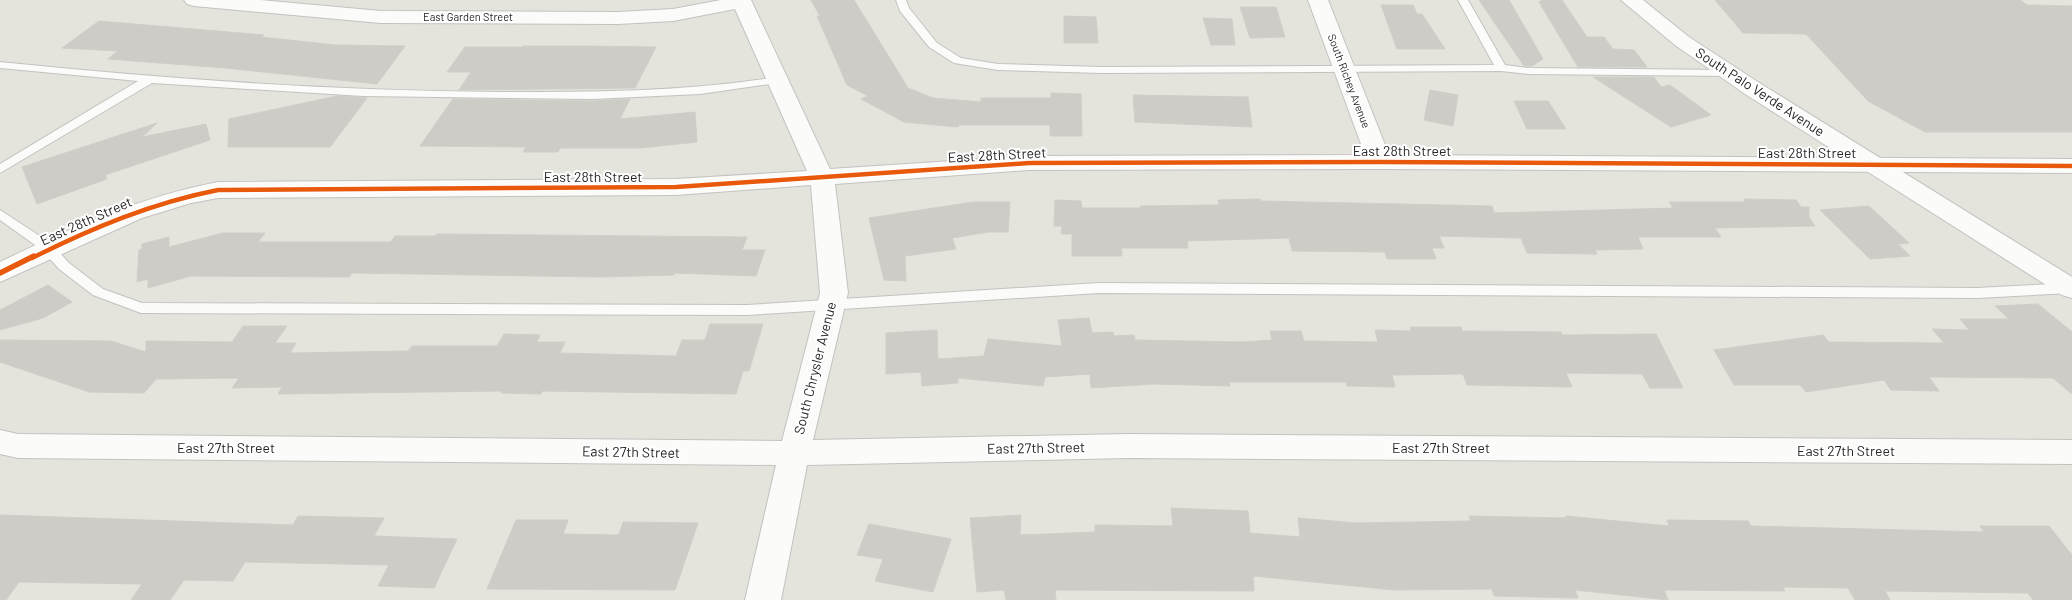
<svg xmlns="http://www.w3.org/2000/svg" width="2072" height="600" font-family="Barlow,sans-serif">
<style>
.building{fill:#cdccc7;stroke:#cfcec8}
.lines{fill:none;stroke-linecap:round;stroke-linejoin:round}
.service-casing{stroke:#c2c2c1;stroke-width:2}
.minor-casing{stroke:#c2c2c1;stroke-width:2}
.tertiary-casing{stroke:#c2c2c1;stroke-width:2}
.service{fill:#fbfbfa;fill-rule:evenodd}
.minor{fill:#fbfbfa;fill-rule:evenodd}
.tertiary{fill:#fbfbfa;fill-rule:evenodd}
.cycleway-far1-casing{stroke:#fff;stroke-width:7}
.cycleway-casing{stroke:#fff;stroke-width:9}
.cycleway-far1{stroke:#e8590c;stroke-width:4.5}
.cycleway{stroke:#e8590c;stroke-width:5.5}
.labels{text-anchor:middle;stroke-width:4;stroke-linejoin:round;paint-order:stroke}
.far-street-label{font-size:11px;fill:#262626;stroke:#fff}
.street-label{font-size:14px;fill:#262626;stroke:#fff}
</style>
<rect width="100%" height="100%" fill="#e4e3dc"/>
<!-- building -->
<g class="building">
<path d="M811 0H854L908 88 933 98 981 102V98H1051V93L1081 94 1082 136H1050V125H959L958 127 904 122 861 99 868 96 847 85 817 16H820Z"/>
<path d="M1479 0H1509L1543 59 1532 66H1524Z"/>
<path d="M1542 0H1562L1587 37H1604L1613 49 1634 50 1647 67H1578L1539 2Z"/>
<path d="M1715 0H2020L2027 5 2072 6V132H1925L1868 101 1806 34 1743 33Z"/>
<path d="M1381 5H1413L1417 14H1422L1445 49H1397Z"/>
<path d="M1240 7H1276L1285 37 1250 38Z"/>
<path d="M1064 16 1096 17 1098 43H1064Z"/>
<path d="M1203 18 1232 19 1235 45H1211Z"/>
<path d="M99 21 264 35 261 37 335 45 405 46 377 84 225 68 108 59 118 51 62 48Z"/>
<path d="M523 46H581L656 47 635 88 459 90 471 72H447L465 47H522Z"/>
<path d="M1593 77H1654L1661 87 1670 85 1711 115 1671 127Z"/>
<path d="M1430 90 1458 95 1453 126 1424 120Z"/>
<path d="M1133 95 1248 97 1252 127 1135 122Z"/>
<path d="M337 96 367 98 330 147H228L229 119Z"/>
<path d="M453 99 592 101 630 99 620 119 695 112 697 142 641 148H560L558 152H523L526 147 420 146Z"/>
<path d="M1514 101H1548L1566 129H1527Z"/>
<path d="M157 123 142 137 206 124 210 140 105 175 107 179 37 204 22 167Z"/>
<path d="M1260 199 1261 201 1492 206 1494 213 1673 208 1669 202H1745L1744 199 1796 200 1801 207H1809V217L1815 226 1715 228 1721 237H1638L1643 249 1595 250 1597 254 1527 253 1521 238 1439 236 1444 248H1432L1436 259H1387L1385 252 1292 251 1289 238 1187 241 1188 248H1121L1122 256H1072V234H1061L1062 226H1054L1055 200 1081 201 1082 208H1140V206L1219 205 1218 200Z"/>
<path d="M973 202H1010L1008 232H988L952 238 956 249 905 256 906 281 884 280 869 218Z"/>
<path d="M1869 206 1909 243 1898 244 1910 256 1870 259 1820 210Z"/>
<path d="M223 233H265L258 242H391L395 236H435L437 234 747 237 742 250H765L756 276 675 273 674 275 599 277 352 273 349 277 191 276 148 288V279L137 282 139 250 142 249V244L169 237V247Z"/>
<path d="M48 285 72 302 43 318 0 330V310Z"/>
<path d="M2038 304 2072 332V394L2053 378 1929 377 1939 391 1891 390 1884 380 1806 392 1800 385H1734L1714 350 1823 335 1829 342 1944 343 1932 329 1969 330 1960 319H2009L1995 306Z"/>
<path d="M1089 318 1092 333 1113 332 1114 336 1134 335 1135 340 1242 342 1272 340 1270 331H1301L1304 341 1378 342 1375 330 1411 331 1410 327H1461L1462 331 1561 332 1562 335 1656 334 1683 388H1650L1642 374 1566 373 1572 387 1467 385 1463 374 1392 375 1395 387 1347 386 1346 382H1229L1230 386 1152 384 1091 388 1090 374 1045 377 1043 386 958 378V383L922 386 921 372 886 374V333L937 330 938 359 984 356 988 339 1062 346 1058 320Z"/>
<path d="M710 324H763L749 371H743L736 394 542 391 541 394 501 393 502 391 278 394 282 387 232 388 239 378 156 379 144 393 89 392 0 362V340L111 341 146 352V341L232 342 243 326H287L275 343H296L290 353 408 351 412 346H497L504 334 540 335 537 342H565L560 353 676 356 682 340H705Z"/>
<path d="M1171 508 1248 511 1250 533 1300 537 1298 518 1356 523 1471 521 1469 516 1566 518V516L1669 526 1667 520 1748 521 1751 526 1984 532 1980 526H2049L2072 555V600H2033L2028 593 1885 591 1890 600H1855L1848 588 1783 587 1785 591 1664 590 1668 600 1575 590 1578 598 1494 596 1492 589 1394 590 1253 576 1254 591 1055 590 1056 600H1006L1004 590 977 592 970 518 1021 515 1020 535 1095 532V525L1173 526Z"/>
<path d="M0 515 293 525 298 516 384 518 374 536 457 539 434 588 378 586 389 565 245 562 233 581 184 580 170 600H131L142 584 19 582 6 600H0Z"/>
<path d="M516 520H568L563 534 619 535 623 522 698 523 675 590 487 589Z"/>
<path d="M869 524 951 539 933 592 875 581 883 559 857 555Z"/>
</g>
<g class="lines">
<!-- service casing -->
<g class="service-casing">
<g id="service">
<path d="M896 0H906L909 8 937 43 961 58 998 64 1102 67 1494 65 1458 0H1468L1505 65 1528 68 1729 70 1734 73 1729 76 1528 74 1501 71 1102 73 998 70 954 63 929 47 900 11Z"/>
<path d="M0 62C166 79 333 91 500 92 593 92 685 92 777 77L782 80 777 83 700 94 592 99 363 96 152 83 0 173V164L138 81 0 68Z"/>
<path d="M0 210 52 244 69 263 103 289 142 303 747 305 1099 283 1977 288 2072 283V293L1977 298 1099 293 747 315 141 313 93 295 59 269 42 250 0 220Z"/>
</g>
</g>
<!-- minor casing -->
<g class="minor-casing">
<path id="minor" d="M184 0H260L381 11 618 12 673 9 721 0H751L830 169 1029 156 1365 155 1308 0H1328L1389 155 2072 159V173L1380 169 1029 170 835 184 848 293 813 440 1129 434 2072 440V464L1129 458 807 465 781 600H745L776 465 18 458 0 454V430L18 434 782 441 820 293 811 185 676 195 218 198 191 203 142 218 0 282V262C71 228 140 197 218 182L676 179 807 171 735 9 673 21 618 24 381 23 194 6 187 4Z"/>
</g>
<!-- tertiary casing -->
<g class="tertiary-casing">
<path id="tertiary" d="M1621 0H1643L1689 37 1761 84 2072 277V298L2062 295 1745 94 1675 45Z"/>
</g>
<!-- service -->
<use href="#service" class="service"/>
<!-- minor -->
<use href="#minor" class="minor"/>
<!-- tertiary -->
<use href="#tertiary" class="tertiary"/>
<!-- cycleway-far1 casing -->
<g class="cycleway-far1-casing">
<path id="cycleway-far1" d="M32 258C92 228 152 203 218 190L676 187 1029 163 1380 162 2072 166"/>
</g>
<!-- cycleway casing -->
<g class="cycleway-casing">
<path id="cycleway" d="M0 273 34 256"/>
</g>
<!-- cycleway-far1 -->
<use href="#cycleway-far1" class="cycleway-far1"/>
<!-- cycleway -->
<use href="#cycleway" class="cycleway"/>
</g>
<g class="labels">
<!-- far-street labels -->
<g class="far-street-label">
<text x="468" y="21">East Garden Street</text>
<text transform="translate(1349 81) rotate(69)" y="4">South Richey Avenue</text>
</g>
<!-- street labels -->
<g class="street-label">
<text transform="translate(1760 92) rotate(33)" y="5">South Palo Verde Avenue</text>
<text x="1402" y="156">East 28th Street</text>
<text x="1807" y="158">East 28th Street</text>
<text transform="translate(997 155) rotate(-3)" y="5">East 28th Street</text>
<text x="593" y="182">East 28th Street</text>
<text transform="translate(86 221) rotate(-24)" y="5">East 28th Street</text>
<text transform="translate(815 368) rotate(-76)" y="5">South Chrysler Avenue</text>
<text x="226" y="453">East 27th Street</text>
<text transform="translate(1036 448) rotate(-1)" y="5">East 27th Street</text>
<text x="1441" y="453">East 27th Street</text>
<text x="1846" y="456">East 27th Street</text>
<text transform="translate(631 452) rotate(1)" y="5">East 27th Street</text>
</g>
</g>
</svg>
